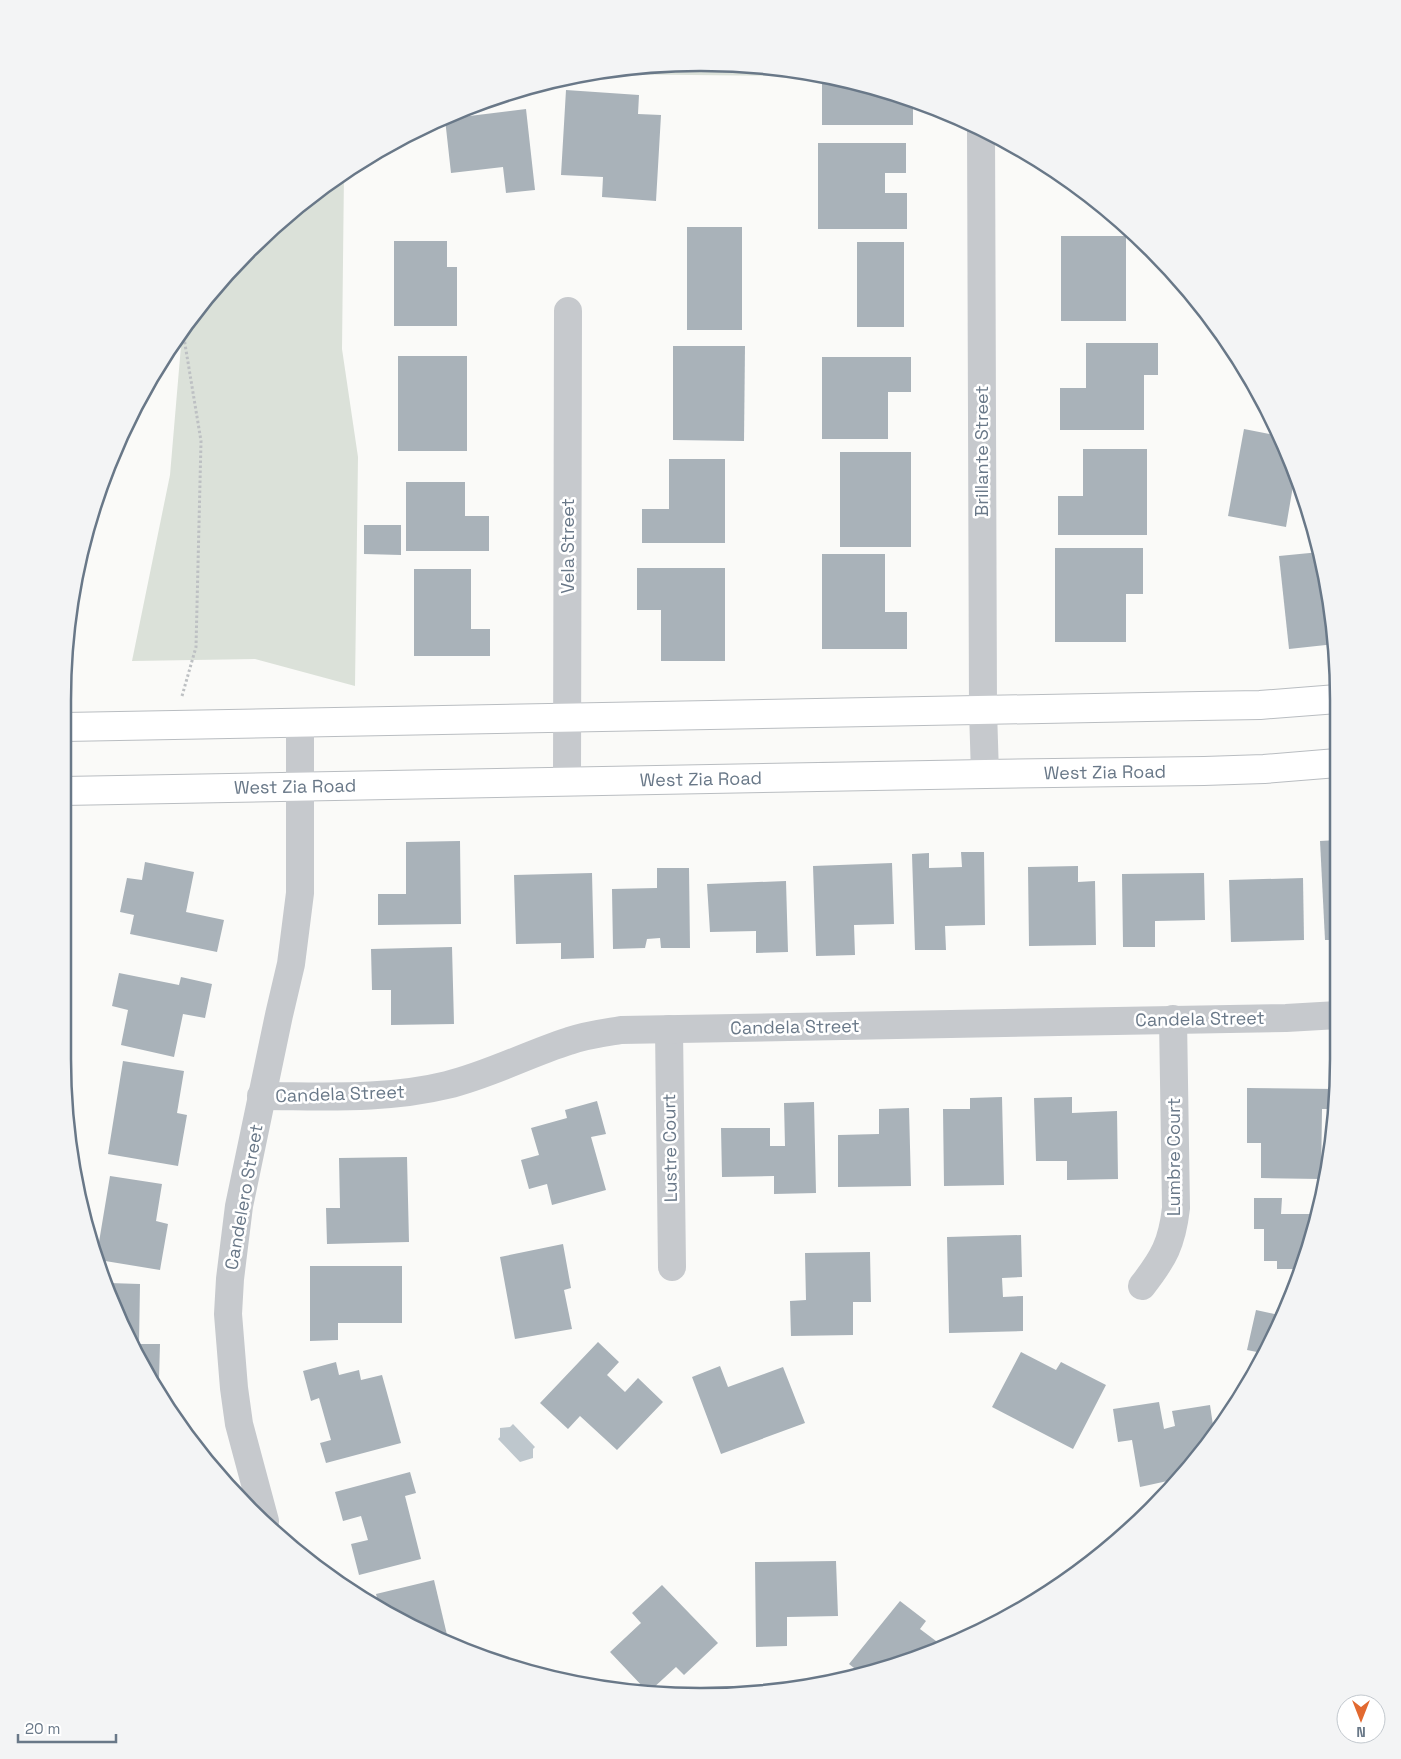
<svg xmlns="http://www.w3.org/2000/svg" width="1401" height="1759" font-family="'Space Grotesk',sans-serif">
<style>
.green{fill:#dbe1d9}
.water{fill:#bec7cd}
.building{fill:#a9b2b9}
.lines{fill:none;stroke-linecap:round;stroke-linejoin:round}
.major-casing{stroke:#b9bdc1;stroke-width:30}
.path{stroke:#bdc0c3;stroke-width:3;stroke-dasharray:2.5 2.5;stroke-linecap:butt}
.minor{stroke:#c6c9cd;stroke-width:28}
.major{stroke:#fff;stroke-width:28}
.labels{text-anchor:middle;stroke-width:5;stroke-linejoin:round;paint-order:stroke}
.street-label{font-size:18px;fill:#697888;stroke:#fff}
.rim{fill:none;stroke:#697888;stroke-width:2.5}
</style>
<rect width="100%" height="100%" fill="#fafaf8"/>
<!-- green -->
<g class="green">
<path d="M743 64 794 72V76L592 74 618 68Z"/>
<path d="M344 173 342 349 358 457 355 686 255 659 132 661 170 475 182 334 221 280 312 195Z"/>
</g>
<!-- water -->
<path class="water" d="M513 1424 535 1447 533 1449V1458L520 1462 498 1439 500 1437V1428L510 1427Z"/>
<!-- building -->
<g class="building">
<path d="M822 77 866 84 913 102V125H822Z"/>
<path d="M566 90 639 95 638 114 661 115 656 201 602 197 603 177 561 175Z"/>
<path d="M526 109 535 190 506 193 503 167 451 173 445 119Z"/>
<path d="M818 143H906V173H885V193H907V229H818Z"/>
<rect x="687" y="227" width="55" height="103"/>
<rect x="1061" y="236" width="65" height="85"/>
<path d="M394 241H447V267H457V326H394Z"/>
<rect x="857" y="242" width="47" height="85"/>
<path d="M1086 343H1158V375H1144V430H1060V388H1086Z"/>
<path d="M673 346H745L744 441 673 440Z"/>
<rect x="398" y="356" width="69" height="95"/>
<path d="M822 357H911V392H888V439H822Z"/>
<path d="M1244 429 1275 435 1297 487 1293 486 1286 527 1228 516Z"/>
<path d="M1083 449H1147V535H1058V496H1083Z"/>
<rect x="840" y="452" width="71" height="95"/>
<path d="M669 459H725V543H642V509H669Z"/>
<path d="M406 482H465V516H489V551H406Z"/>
<path d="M364 525H401V555L364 554Z"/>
<path d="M1055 548H1143V594H1126V642H1055Z"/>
<path d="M1320 552 1335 644 1289 649 1279 556Z"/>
<path d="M822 554H885V612H907V649H822Z"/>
<path d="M637 568H725V661H661V610H637Z"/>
<path d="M414 569H471V629H490V656H414Z"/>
<path d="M1338 840V940H1325L1320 841Z"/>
<path d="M460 841 461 924 378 925V894H406V842Z"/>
<path d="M961 852H984L985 925 945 926 946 950H915L912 854 929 853V868L962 867Z"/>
<path d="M145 862 194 872 186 912 224 920 217 952 130 934 134 915 120 912 127 878 142 880Z"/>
<path d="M892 863 894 924 854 925 855 955 816 956 813 866Z"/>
<path d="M1078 866V882L1095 881 1096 945 1029 946 1028 867Z"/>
<path d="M657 868H689L690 948H661L660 938 647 939 645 948 613 949 612 889 657 888Z"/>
<path d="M592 873 594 958 561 959V943L516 944 514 875Z"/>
<path d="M1204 873 1205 920 1155 921V947H1123L1122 874Z"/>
<path d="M1303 878 1304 940 1231 942 1229 880Z"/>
<path d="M786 881 788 952 756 953V931L710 932 707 884Z"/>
<path d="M452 947 454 1024 391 1025V990H372L371 949Z"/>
<path d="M119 973 179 985 181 977 212 984 205 1018 183 1014 174 1057 121 1045 128 1010 112 1006Z"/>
<path d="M123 1061 184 1071 177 1113 187 1115 178 1166 108 1154Z"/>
<path d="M1247 1088 1335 1089 1334 1109H1322L1321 1179 1261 1178V1143H1247Z"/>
<path d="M1002 1097 1004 1185 944 1186 943 1109H970V1098Z"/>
<path d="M1072 1097V1113L1117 1111 1118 1179 1067 1180V1161H1036L1034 1098Z"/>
<path d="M597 1101 606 1134 591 1137 606 1190 552 1205 547 1184 529 1189 521 1160 539 1155 531 1128 567 1118 565 1110Z"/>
<path d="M814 1102 816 1193 774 1194V1176L722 1177 721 1128H770V1146H785L784 1103Z"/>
<path d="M909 1108 911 1186 838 1187V1135L879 1134V1109Z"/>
<path d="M407 1157 409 1242 327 1244 326 1208H340L339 1158Z"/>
<path d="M110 1176 162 1184 156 1221 168 1224 160 1270 99 1260 97 1254Z"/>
<path d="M1254 1198H1282L1281 1214H1317L1300 1269H1277V1261H1264V1229H1254Z"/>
<path d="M1021 1235 1022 1277 1002 1278 1003 1297 1023 1296V1331L949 1333 947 1237Z"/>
<path d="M563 1244 571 1288 564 1290 572 1329 515 1339 500 1257Z"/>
<path d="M870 1252 871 1302H853V1335L791 1336 790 1301 806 1300 805 1253Z"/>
<path d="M310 1266H402V1323H338V1340L310 1341Z"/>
<path d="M109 1283 140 1284 139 1344H160L159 1379 148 1377Z"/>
<path d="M1256 1310 1283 1316 1253 1372 1257 1352 1247 1350Z"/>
<path d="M598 1342 619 1362 607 1375 625 1392 638 1378 663 1402 617 1450 580 1416 568 1429 540 1403Z"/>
<path d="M1021 1352 1056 1370 1061 1362 1106 1385 1073 1449 992 1407Z"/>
<path d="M336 1362 339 1375 359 1370 361 1380 382 1375 401 1443 326 1463 320 1443 331 1440 319 1398 311 1401 303 1371Z"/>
<path d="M720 1366 728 1387 783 1367 805 1423 721 1454 692 1377Z"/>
<path d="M1159 1402 1164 1429 1175 1426 1172 1411 1210 1405 1214 1432 1172 1480 1140 1487 1132 1440 1118 1442 1113 1409Z"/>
<path d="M410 1472 416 1493 405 1496 421 1559 359 1575 351 1544 368 1540 361 1516 343 1521 335 1492Z"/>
<path d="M836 1561 838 1616 787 1617V1646L756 1647 755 1562Z"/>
<path d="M434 1580 448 1639 380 1610 376 1594Z"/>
<path d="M662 1585 718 1643 684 1675 676 1667 651 1690 645 1689 610 1652 641 1623 632 1613Z"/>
<path d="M900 1601 926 1621 920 1629 940 1644 863 1675 849 1664Z"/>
</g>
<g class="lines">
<!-- major casing -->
<g class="major-casing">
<g id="major">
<path d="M64 727 1200 706 1260 705 1337 699"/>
<path id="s1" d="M63 791 985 774 1204 771 1264 769 1337 763"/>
</g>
</g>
<!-- path -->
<path class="path" d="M182 696 196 647 201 441 183 332"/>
<!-- minor -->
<g class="minor">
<path d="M981 128 983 710 985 774"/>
<path d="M567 781 568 311"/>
<path d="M669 1029 672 1267"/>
<path d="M261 1096C323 1096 386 1100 447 1085 489 1075 528 1054 569 1041 586 1035 603 1033 621 1030L1286 1018 1338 1015"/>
<path d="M1142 1286C1164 1258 1172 1243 1176 1208L1173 1019"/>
<path d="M265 1521 239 1424 234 1388 228 1314 230 1279 239 1206 279 1015 291 964 300 893V723"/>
</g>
<!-- major -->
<use href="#major" class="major"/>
</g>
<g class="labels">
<!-- street labels -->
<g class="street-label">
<text transform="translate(982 451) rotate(-90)" y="6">Brillante Street</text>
<text transform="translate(568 546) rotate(-90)" y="6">Vela Street</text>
<text dy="6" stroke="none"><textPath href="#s1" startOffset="1042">West Zia Road</textPath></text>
<text dy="6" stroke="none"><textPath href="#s1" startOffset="638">West Zia Road</textPath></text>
<text dy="6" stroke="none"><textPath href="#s1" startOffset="232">West Zia Road</textPath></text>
<text transform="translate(1200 1019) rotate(-1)" y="6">Candela Street</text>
<text transform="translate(795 1027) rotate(-1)" y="6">Candela Street</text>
<text transform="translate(340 1094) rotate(-2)" y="6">Candela Street</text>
<text transform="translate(670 1148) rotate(-91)" y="6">Lustre Court</text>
<text transform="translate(1174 1157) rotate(-90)" y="6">Lumbre Court</text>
<text transform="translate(244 1197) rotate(-80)" y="6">Candelero Street</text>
</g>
</g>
<!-- crop -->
<path d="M0 0H1401V1759H0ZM700 71H701A629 629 0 0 1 1330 700V1059A629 629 0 0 1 701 1688H700A629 629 0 0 1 71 1059V700A629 629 0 0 1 700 71Z" fill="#f3f4f5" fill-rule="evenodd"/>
<path class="rim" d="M700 71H701A629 629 0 0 1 1330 700V1059A629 629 0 0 1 701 1688H700A629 629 0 0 1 71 1059V700A629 629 0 0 1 700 71Z"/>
<!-- north arrow -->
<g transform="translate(1361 1719) rotate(180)"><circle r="24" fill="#ffffff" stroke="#c3c9cf"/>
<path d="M0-4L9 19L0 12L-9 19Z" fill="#e26930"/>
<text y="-8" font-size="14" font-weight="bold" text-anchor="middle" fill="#697888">N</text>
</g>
<!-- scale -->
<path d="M18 1734v8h98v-8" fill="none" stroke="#697888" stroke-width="2.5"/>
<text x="25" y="1734" font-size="15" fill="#697888" stroke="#ffffff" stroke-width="4" paint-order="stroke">20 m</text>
</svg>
